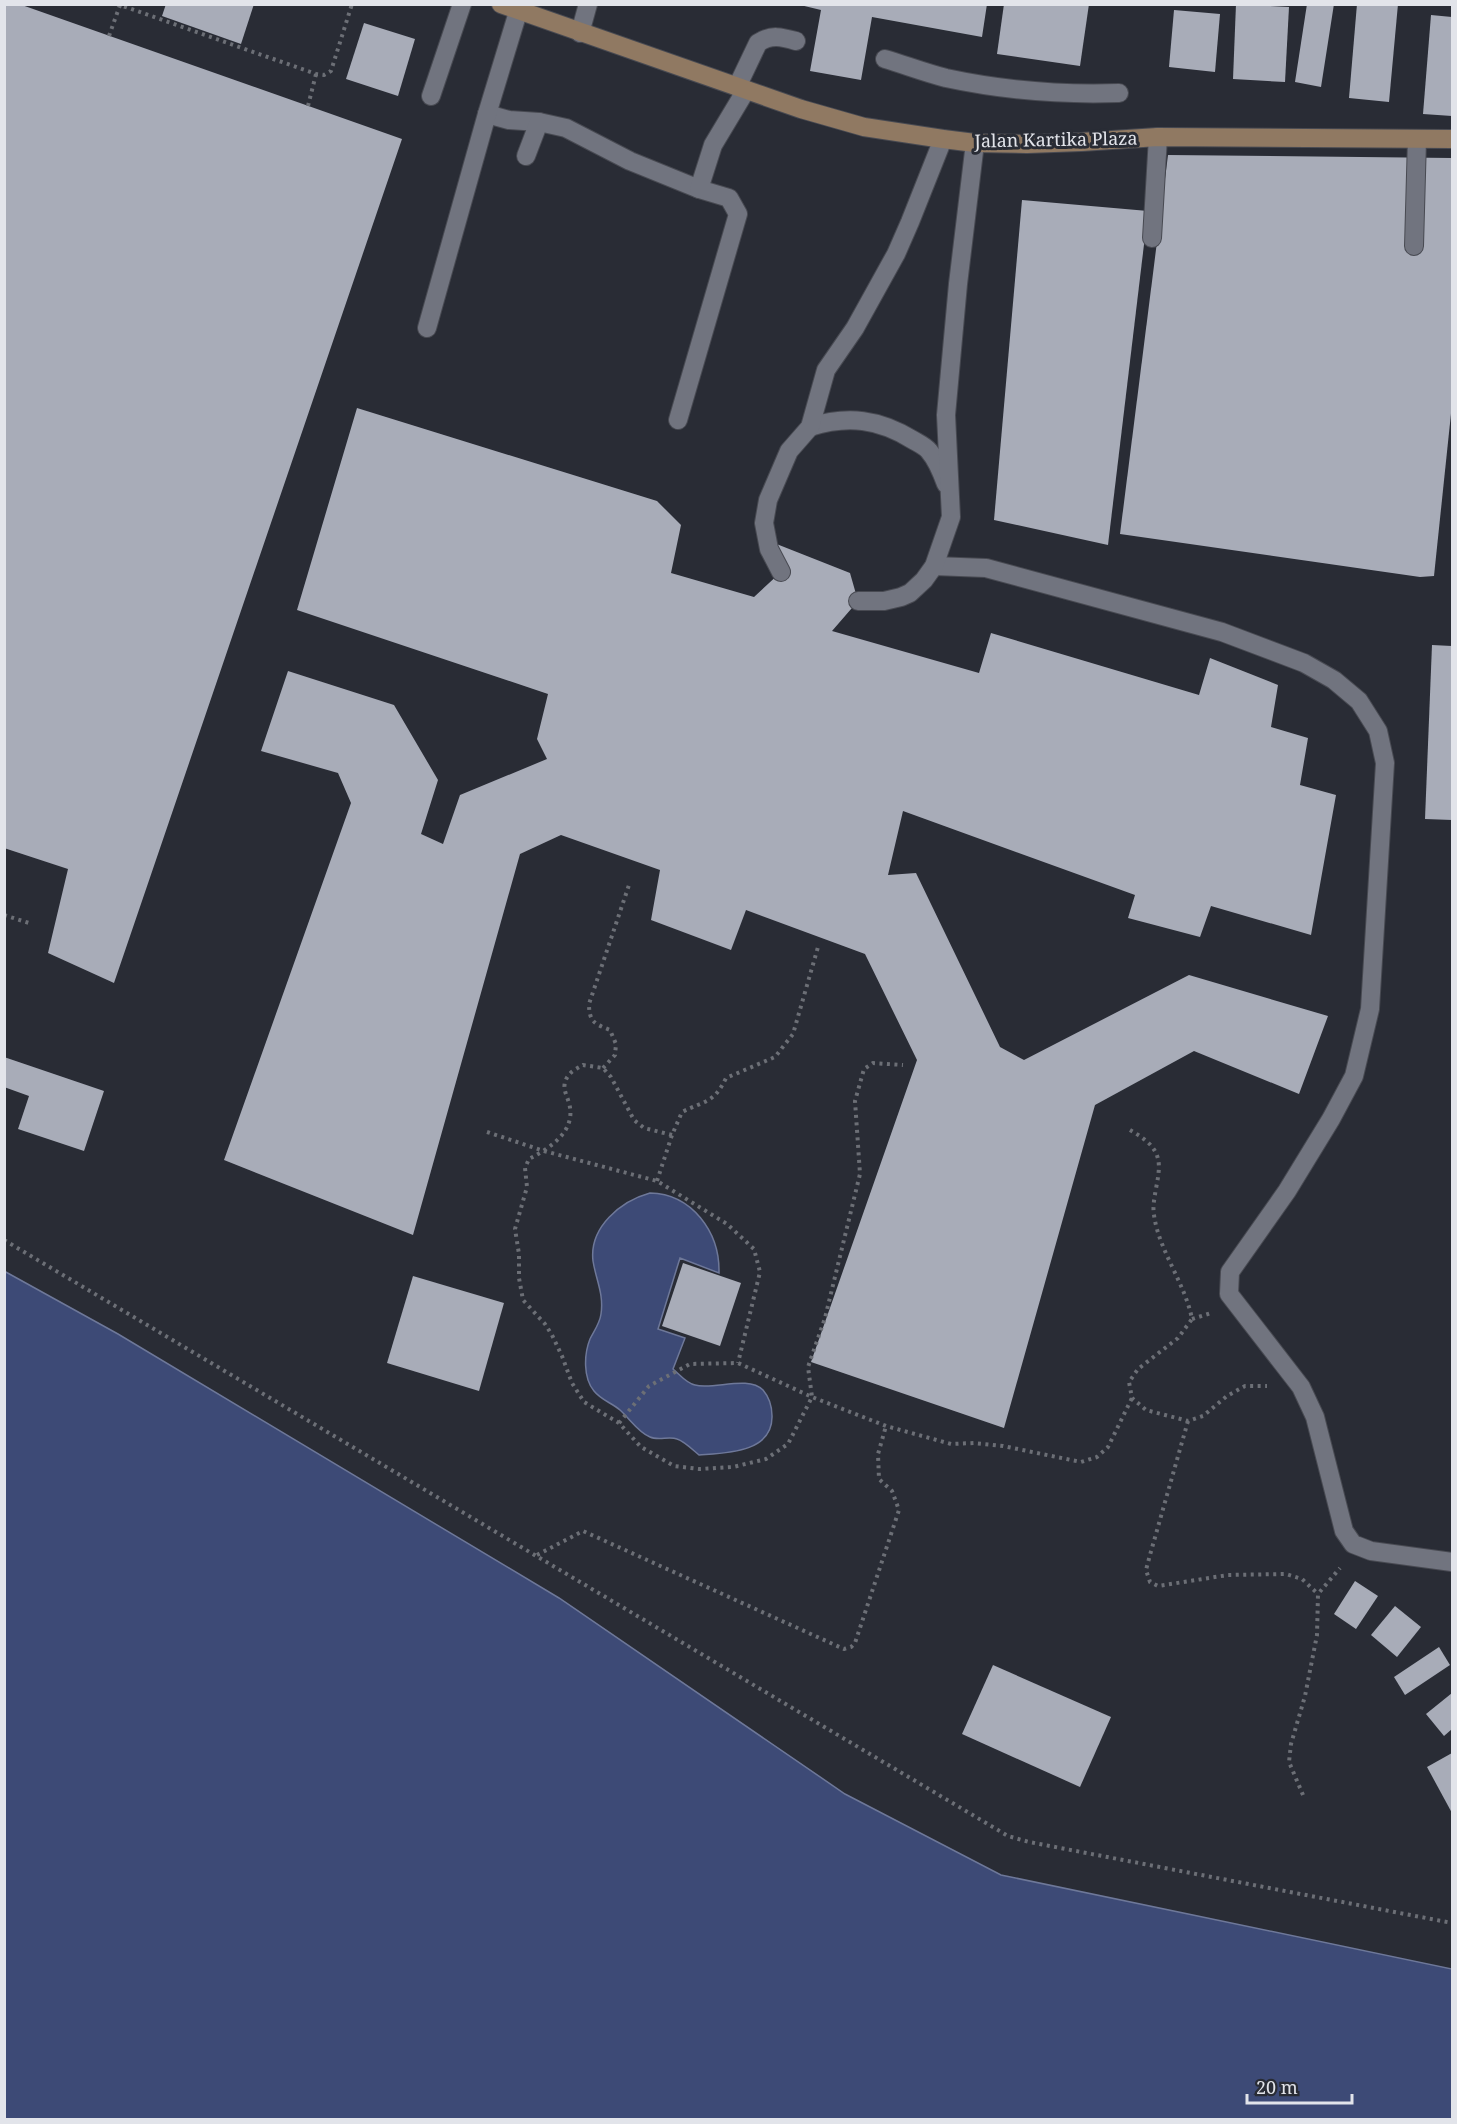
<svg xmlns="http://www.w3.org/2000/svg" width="1457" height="2124" font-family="'Noto Serif',serif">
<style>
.water{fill:#3d4a76;stroke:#6e7899;stroke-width:1.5}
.building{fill:#a8acb8}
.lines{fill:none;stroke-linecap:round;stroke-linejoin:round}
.lane-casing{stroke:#484a52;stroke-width:20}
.street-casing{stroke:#484a52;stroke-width:20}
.secondary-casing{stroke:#484a52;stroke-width:20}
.path{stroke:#6c6f76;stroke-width:4;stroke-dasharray:3 4.5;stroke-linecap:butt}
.lane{stroke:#71747f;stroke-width:18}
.street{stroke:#71747f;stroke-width:18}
.secondary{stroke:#907962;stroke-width:18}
.labels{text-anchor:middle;stroke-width:6;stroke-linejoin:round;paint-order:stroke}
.street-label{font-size:18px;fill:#e2e4ea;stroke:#292c35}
</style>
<rect width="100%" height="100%" fill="#292c35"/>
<!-- water -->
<g class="water">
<path d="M650 1193C692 1194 720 1232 719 1273L680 1258 658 1329 685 1338 673 1369C679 1374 687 1384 695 1385 714 1390 748 1375 763 1390 769 1397 772 1407 772 1416 773 1453 725 1453 699 1455 693 1450 684 1441 677 1439 669 1436 658 1441 650 1437 638 1432 630 1419 620 1410 612 1403 601 1400 594 1391 583 1378 584 1354 590 1339 594 1331 600 1323 601 1314 604 1294 596 1280 593 1261 589 1227 621 1201 650 1193Z"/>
<path d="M4 1271 118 1334 559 1598 845 1794 1001 1875 1452 1969V2119H5Z"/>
</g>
<!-- building -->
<g class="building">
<path d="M4 4H19L402 139 114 983 48 953 68 869 4 848Z"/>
<path d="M166 4H254L241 44 162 16Z"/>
<path d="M796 4H987L982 37 872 17 861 80 810 71 821 10Z"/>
<path d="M1004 4H1089L1080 66 997 54Z"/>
<path d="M1236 4 1289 7 1285 82 1233 79Z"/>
<path d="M1307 4H1334L1321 87 1295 82Z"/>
<path d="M1357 4H1398L1389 102 1349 98Z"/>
<path d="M1174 10 1220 14 1215 72 1169 67Z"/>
<path d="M1431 15 1452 17V116L1423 114Z"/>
<path d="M364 23 415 39 398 96 346 79Z"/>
<path d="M1168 155 1452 158V404L1434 576 1420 577 1120 534Z"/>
<path d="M1022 200 1148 211 1108 545 994 520Z"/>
<path d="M357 408 657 501 681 525 671 573 754 597 781 572 774 543 850 573 858 601 832 631 979 673 991 633 1199 695 1210 658 1278 685 1271 727 1308 738 1300 785 1336 795 1311 935 1211 906 1200 937 1128 918 1135 895 903 811 888 875 916 873 1000 1047 1024 1060 1189 975 1328 1016 1299 1094 1194 1051 1095 1105 1004 1428 811 1362 917 1060 865 954 746 910 731 950 651 920 660 870 561 835 520 854 413 1235 224 1160 351 803 338 773 261 751 288 671 394 705 438 780 421 834 443 844 460 795 547 759 537 739 548 694 297 610Z"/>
<path d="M1432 645 1452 646V820L1425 819Z"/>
<path d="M4 1057 104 1091 84 1151 18 1129 29 1096 4 1087Z"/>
<path d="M683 1263 741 1283 720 1346 662 1326Z"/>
<path d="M413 1276 504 1303 479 1391 387 1363Z"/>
<path d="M1355 1581 1378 1596 1356 1629 1334 1614Z"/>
<path d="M1395 1606 1421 1627 1397 1657 1371 1635Z"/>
<path d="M1439 1647 1450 1665 1405 1695 1394 1677Z"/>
<path d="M993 1665 1111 1717 1080 1787 962 1734Z"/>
<path d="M1452 1693V1729L1444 1736 1426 1714Z"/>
<path d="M1452 1753V1813L1427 1767Z"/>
</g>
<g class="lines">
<!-- lane casing -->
<g class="lane-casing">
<g id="lane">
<path d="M885 59C905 65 926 73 946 78 1002 90 1062 95 1119 93"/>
<path d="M737 87 758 43C771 34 782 37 796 41"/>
<path d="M431 96 462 4"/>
<path d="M487 114 509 120 539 122"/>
<path d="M526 156 539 122 566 128 630 161 699 189"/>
<path d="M1152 238 1158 137"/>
<path d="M1414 246 1417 139"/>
<path d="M427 328 487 114 518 12"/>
<path d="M678 420 738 214 729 198 699 189 713 145 746 90"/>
<path d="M810 427C848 415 879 419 913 440 918 443 925 446 929 451 937 460 942 473 946 484"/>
<path d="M934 566 986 568 1222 632 1304 663 1334 680 1359 701 1378 731 1385 763 1370 1009 1354 1076 1331 1119 1287 1191 1230 1272 1229 1294 1301 1387 1315 1417 1344 1531 1353 1544 1371 1551 1452 1562"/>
<path d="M781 572 769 549 764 523 768 500 789 451 810 427 826 370 855 328 896 254 910 222 943 139"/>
<path d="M858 601H884L901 597 910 593 924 580 934 566 951 517 946 415 958 284 975 143"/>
</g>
</g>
<!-- street casing -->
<g class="street-casing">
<path id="street" d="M580 33 588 4"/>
</g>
<!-- secondary casing -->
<g class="secondary-casing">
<path id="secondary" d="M501 4 801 109 864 127 943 139 975 143 1027 144 1081 142 1158 137 1452 139"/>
</g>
<!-- path -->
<g class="path">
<path d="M117 4 316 74 324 75 331 71 352 4"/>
<path d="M109 36 120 5"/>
<path d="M308 106 316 74"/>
<path d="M4 915 29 923"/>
<path d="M603 1068 615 1055 616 1044 610 1030C595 1024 589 1022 589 1004L629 885"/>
<path d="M1130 1130C1142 1137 1155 1145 1158 1159 1162 1174 1151 1199 1154 1215 1159 1251 1185 1283 1192 1319L1178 1338 1138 1369 1129 1382 1132 1398 1146 1410 1188 1421 1203 1416 1227 1396 1245 1386H1267"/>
<path d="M487 1132 544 1151 657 1181 727 1224 754 1249 760 1272 738 1363"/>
<path d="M672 1135 644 1128 634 1120 611 1077 603 1068 583 1065C578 1068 571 1071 568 1076 561 1086 566 1093 569 1103 577 1131 550 1148 529 1159L525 1168 527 1187 515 1229 519 1254V1278L523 1300 545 1324 552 1335 562 1356 572 1383 584 1402 619 1423 641 1447 674 1466 699 1469 733 1467 766 1459 788 1444 812 1397 808 1367 825 1318 860 1174 855 1101 864 1069 873 1063 903 1065"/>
<path d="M657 1181 672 1135 682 1112C706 1100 714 1103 726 1078L775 1057 793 1034 818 947"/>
<path d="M4 1240 1008 1836 1029 1842 1452 1923"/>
<path d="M1192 1319 1211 1313"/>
<path d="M1188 1421 1150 1555 1146 1570 1150 1582 1158 1586 1228 1575 1286 1574 1302 1579 1318 1594"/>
<path d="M619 1423 649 1386 690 1364 738 1363 812 1397 886 1426 951 1444 974 1443 1003 1446 1081 1462 1097 1457 1108 1447 1132 1398"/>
<path d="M537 1555 583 1531 844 1649 851 1647 855 1643 899 1510 892 1491 879 1479 878 1454 886 1426"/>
<path d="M1303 1795 1289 1762 1291 1744 1305 1696 1317 1635 1318 1594 1340 1568"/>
</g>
<!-- lane -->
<use href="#lane" class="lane"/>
<!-- street -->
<use href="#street" class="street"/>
<!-- secondary -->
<use href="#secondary" class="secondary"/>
</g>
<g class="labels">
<!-- street labels -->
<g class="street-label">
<text transform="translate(1056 140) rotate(-1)" y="6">Jalan Kartika Plaza</text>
</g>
</g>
<!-- border -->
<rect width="1457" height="2124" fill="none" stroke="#e2e4ea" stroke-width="12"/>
<!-- scale -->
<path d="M1247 2094v9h105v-9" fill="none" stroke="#e2e4ea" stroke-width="3"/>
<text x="1256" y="2094" font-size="18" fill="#e2e4ea" stroke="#292c35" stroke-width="4.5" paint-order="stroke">20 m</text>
</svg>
